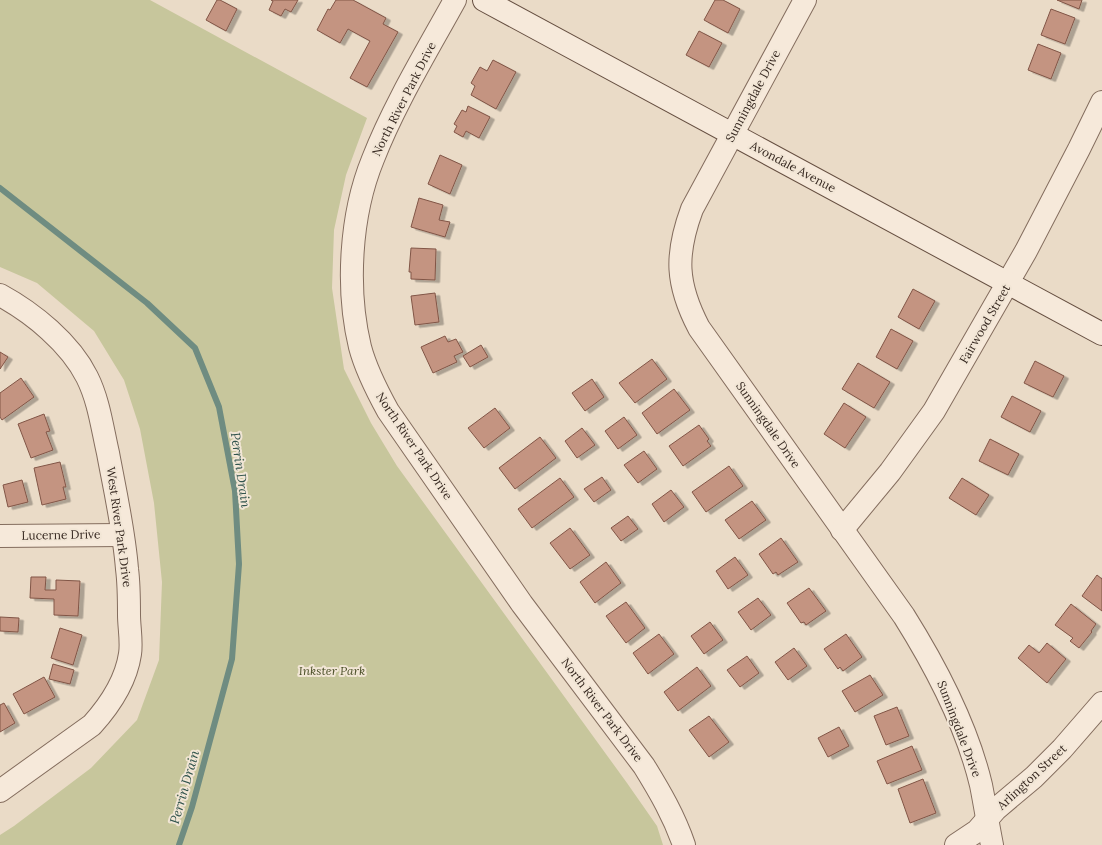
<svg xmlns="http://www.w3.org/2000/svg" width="1102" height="845" font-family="Lora,serif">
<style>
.green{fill:#c7c69c}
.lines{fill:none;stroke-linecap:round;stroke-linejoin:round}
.stream{stroke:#6f8c81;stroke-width:6}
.building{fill:#c49481;stroke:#815546;filter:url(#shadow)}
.street-casing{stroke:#846d5e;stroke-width:24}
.secondary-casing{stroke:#664f41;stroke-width:24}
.street{stroke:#f6e9da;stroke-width:22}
.secondary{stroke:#f6e9da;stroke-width:22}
.labels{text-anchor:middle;stroke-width:4;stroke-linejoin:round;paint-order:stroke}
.street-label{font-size:12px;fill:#362820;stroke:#f2e6d6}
.park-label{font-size:12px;font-style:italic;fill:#4c5029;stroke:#f2e6d6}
.water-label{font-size:13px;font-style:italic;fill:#31544d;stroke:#f2e6d6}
</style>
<defs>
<filter id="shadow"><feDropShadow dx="4.5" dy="2.5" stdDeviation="0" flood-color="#0004"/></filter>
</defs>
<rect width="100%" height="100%" fill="#eadbc7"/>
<!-- green -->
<path class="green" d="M0 0H150L367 118 346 175 334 230 332 288 344 369 371 423 397 466 627 783 657 826 663 845H0V835L14 826 91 768 137 720 159 660 162 582 154 503 140 429 124 380 94 331 37 283 0 267Z"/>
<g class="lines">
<!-- stream -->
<path class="stream" d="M0 188 147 303 195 348 219 407 235 491 239 564 232 659 192 807 179 845"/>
</g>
<!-- building -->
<g class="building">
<path d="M217 0H220L237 9 226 31 206 20Z"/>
<path d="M271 0H298L291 12 285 9 281 16 269 10 273 1Z"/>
<path d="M336 0H353L386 18 383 24 398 32 367 87 350 78 370 41 348 29 340 43 317 30 328 9 330 10Z"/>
<path d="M715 0H723L740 9 728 33 704 20Z"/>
<path d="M1057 0H1082L1079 9Z"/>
<path d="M1051 9 1075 18 1065 44 1041 35Z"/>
<path d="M699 31 722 43 709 67 686 55Z"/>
<path d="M1038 44 1061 53 1051 79 1028 70Z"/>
<path d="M493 60 516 72 496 109 471 95 475 86 471 83 480 67 487 71Z"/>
<path d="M468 106 490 117 479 138 466 131 463 137 454 132 457 126 454 124 462 110 466 112Z"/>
<path d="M440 155 462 165 450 194 428 184Z"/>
<path d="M419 198 443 205 439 220 450 222 445 237 411 227Z"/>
<path d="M411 248 436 249 435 280 411 279V272H409Z"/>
<path d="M913 289 935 301 919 329 898 317Z"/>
<path d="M435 293 439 322 415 325 411 296Z"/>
<path d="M891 329 913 341 897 369 876 357Z"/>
<path d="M445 336 448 342 456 339 463 352 454 356 457 362 433 373 421 347Z"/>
<path d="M481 345 488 357 470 367 463 356Z"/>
<path d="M0 352 8 357 0 369Z"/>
<path d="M652 359 667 379 635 403 619 383Z"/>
<path d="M1035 361 1064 376 1053 397 1024 383Z"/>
<path d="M858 363 890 382 874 408 842 389Z"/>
<path d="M21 378 34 397 2 420 0 417V393Z"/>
<path d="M592 379 604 397 585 411 572 393Z"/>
<path d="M674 389 690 410 657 434 642 413Z"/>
<path d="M1012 396 1041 411 1030 432 1001 417Z"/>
<path d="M844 403 866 417 845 448 824 434Z"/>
<path d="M495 408 510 428 484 448 468 428Z"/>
<path d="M44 414 50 431 46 432 53 450 31 458 18 424Z"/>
<path d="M624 417 637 435 618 449 605 431Z"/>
<path d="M699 425 709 439 707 441 711 446 683 466 669 446Z"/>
<path d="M582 428 595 445 577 458 565 441Z"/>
<path d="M540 437 556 458 515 489 499 468Z"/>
<path d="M990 439 1019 454 1008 475 979 461Z"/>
<path d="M644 451 657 469 638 483 624 465Z"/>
<path d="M60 462 66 487H63L66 499 42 505 34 468Z"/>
<path d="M729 466 743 486 706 512 692 492Z"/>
<path d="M602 477 611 490 594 502 584 489Z"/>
<path d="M560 478 574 497 532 528 518 509Z"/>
<path d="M962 478 989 495 976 515 949 498Z"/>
<path d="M22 480 28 502 8 507 3 485Z"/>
<path d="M671 490 684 507 664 522 652 504Z"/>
<path d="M752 501 766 520 739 539 725 520Z"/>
<path d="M628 516 638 529 621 541 611 528Z"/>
<path d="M570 528 590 555 570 569 550 543Z"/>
<path d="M781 538 798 562 778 575 776 572 773 574 759 554Z"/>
<path d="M735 557 748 575 728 589 716 571Z"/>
<path d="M606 562 621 583 595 603 580 582Z"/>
<path d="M1097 575 1102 579V611L1082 596Z"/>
<path d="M31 577H46L45 590H56V580L80 581 78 616 54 615V599L30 598Z"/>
<path d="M809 588 826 611 806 625 804 622 801 623 787 603Z"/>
<path d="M758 598 771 615 751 630 738 612Z"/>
<path d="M626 602 645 628 626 643 606 616Z"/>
<path d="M1071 604 1096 624 1091 631 1092 632 1079 648 1070 641 1073 638 1055 625Z"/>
<path d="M0 617 19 618 18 632 0 631Z"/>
<path d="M710 622 723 640 704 654 691 636Z"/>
<path d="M60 628 82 635 73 665 51 658Z"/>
<path d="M659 634 674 654 648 674 633 653Z"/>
<path d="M846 634 862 657 843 671 840 667 838 669 824 649Z"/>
<path d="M1047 643 1066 659 1047 683 1018 658 1029 645 1039 653Z"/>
<path d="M794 648 807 666 788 680 775 662Z"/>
<path d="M747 656 759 673 740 687 727 670Z"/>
<path d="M53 664 74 670 70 684 49 679Z"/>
<path d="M697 667 711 686 678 711 664 692Z"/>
<path d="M870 675 883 695 855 712 842 691Z"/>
<path d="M44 677 55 697 24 714 13 694Z"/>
<path d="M4 703 15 723 0 732V705Z"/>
<path d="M897 707 909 736 886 745 874 716Z"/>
<path d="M709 716 729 742 709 757 689 730Z"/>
<path d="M839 727 849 746 828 757 818 738Z"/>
<path d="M912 746 922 770 887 784 877 761Z"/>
<path d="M923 779 936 813 910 823 898 789Z"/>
</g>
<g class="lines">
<!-- street casing -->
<g class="street-casing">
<g id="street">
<path d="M455 0C427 51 394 105 373 159 350 215 346 289 360 347 366 370 377 391 388 411L522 604 644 766C660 792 674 816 684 845"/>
<path d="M805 0 692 209C675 255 676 284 699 328L904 616C936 667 967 726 981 785 985 805 988 825 992 845"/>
<path d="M0 295C33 313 70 343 87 377 99 401 102 427 108 453 115 491 124 530 127 569 129 584 129 599 129 615 129 627 132 642 130 654 126 681 110 705 92 725L0 791"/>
<path d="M842 530 890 472 934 411 1026 251 1079 149 1102 102"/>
<path d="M0 536 122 535"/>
<path d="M956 845 977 831 996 809 1034 777 1062 749 1102 703"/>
</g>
</g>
<!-- secondary casing -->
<g class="secondary-casing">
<path id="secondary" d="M484 0 1102 334"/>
</g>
<!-- street -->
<use href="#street" class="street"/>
<!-- secondary -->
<use href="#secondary" class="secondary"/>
</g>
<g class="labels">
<!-- street labels -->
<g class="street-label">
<text transform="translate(753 96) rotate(-62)" y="4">Sunningdale Drive</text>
<text transform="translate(404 99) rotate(-63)" y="4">North River Park Drive</text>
<text transform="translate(793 167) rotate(28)" y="4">Avondale Avenue</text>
<text transform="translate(985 324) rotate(-60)" y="4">Fairwood Street</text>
<text transform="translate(768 425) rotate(55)" y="4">Sunningdale Drive</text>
<text transform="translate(414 446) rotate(56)" y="4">North River Park Drive</text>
<text transform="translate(119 527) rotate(82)" y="4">West River Park Drive</text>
<text transform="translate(61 535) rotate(-1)" y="4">Lucerne Drive</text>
<text transform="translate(602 710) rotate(53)" y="4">North River Park Drive</text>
<text transform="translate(959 729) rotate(69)" y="4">Sunningdale Drive</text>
<text transform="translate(1032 777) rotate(-43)" y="4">Arlington Street</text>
</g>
<!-- park labels -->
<g class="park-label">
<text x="332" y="675">Inkster Park</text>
</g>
<!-- water labels -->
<g class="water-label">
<text transform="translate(241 470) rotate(82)" y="5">Perrin Drain</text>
<text transform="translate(184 787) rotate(-74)" y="5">Perrin Drain</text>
</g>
</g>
</svg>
